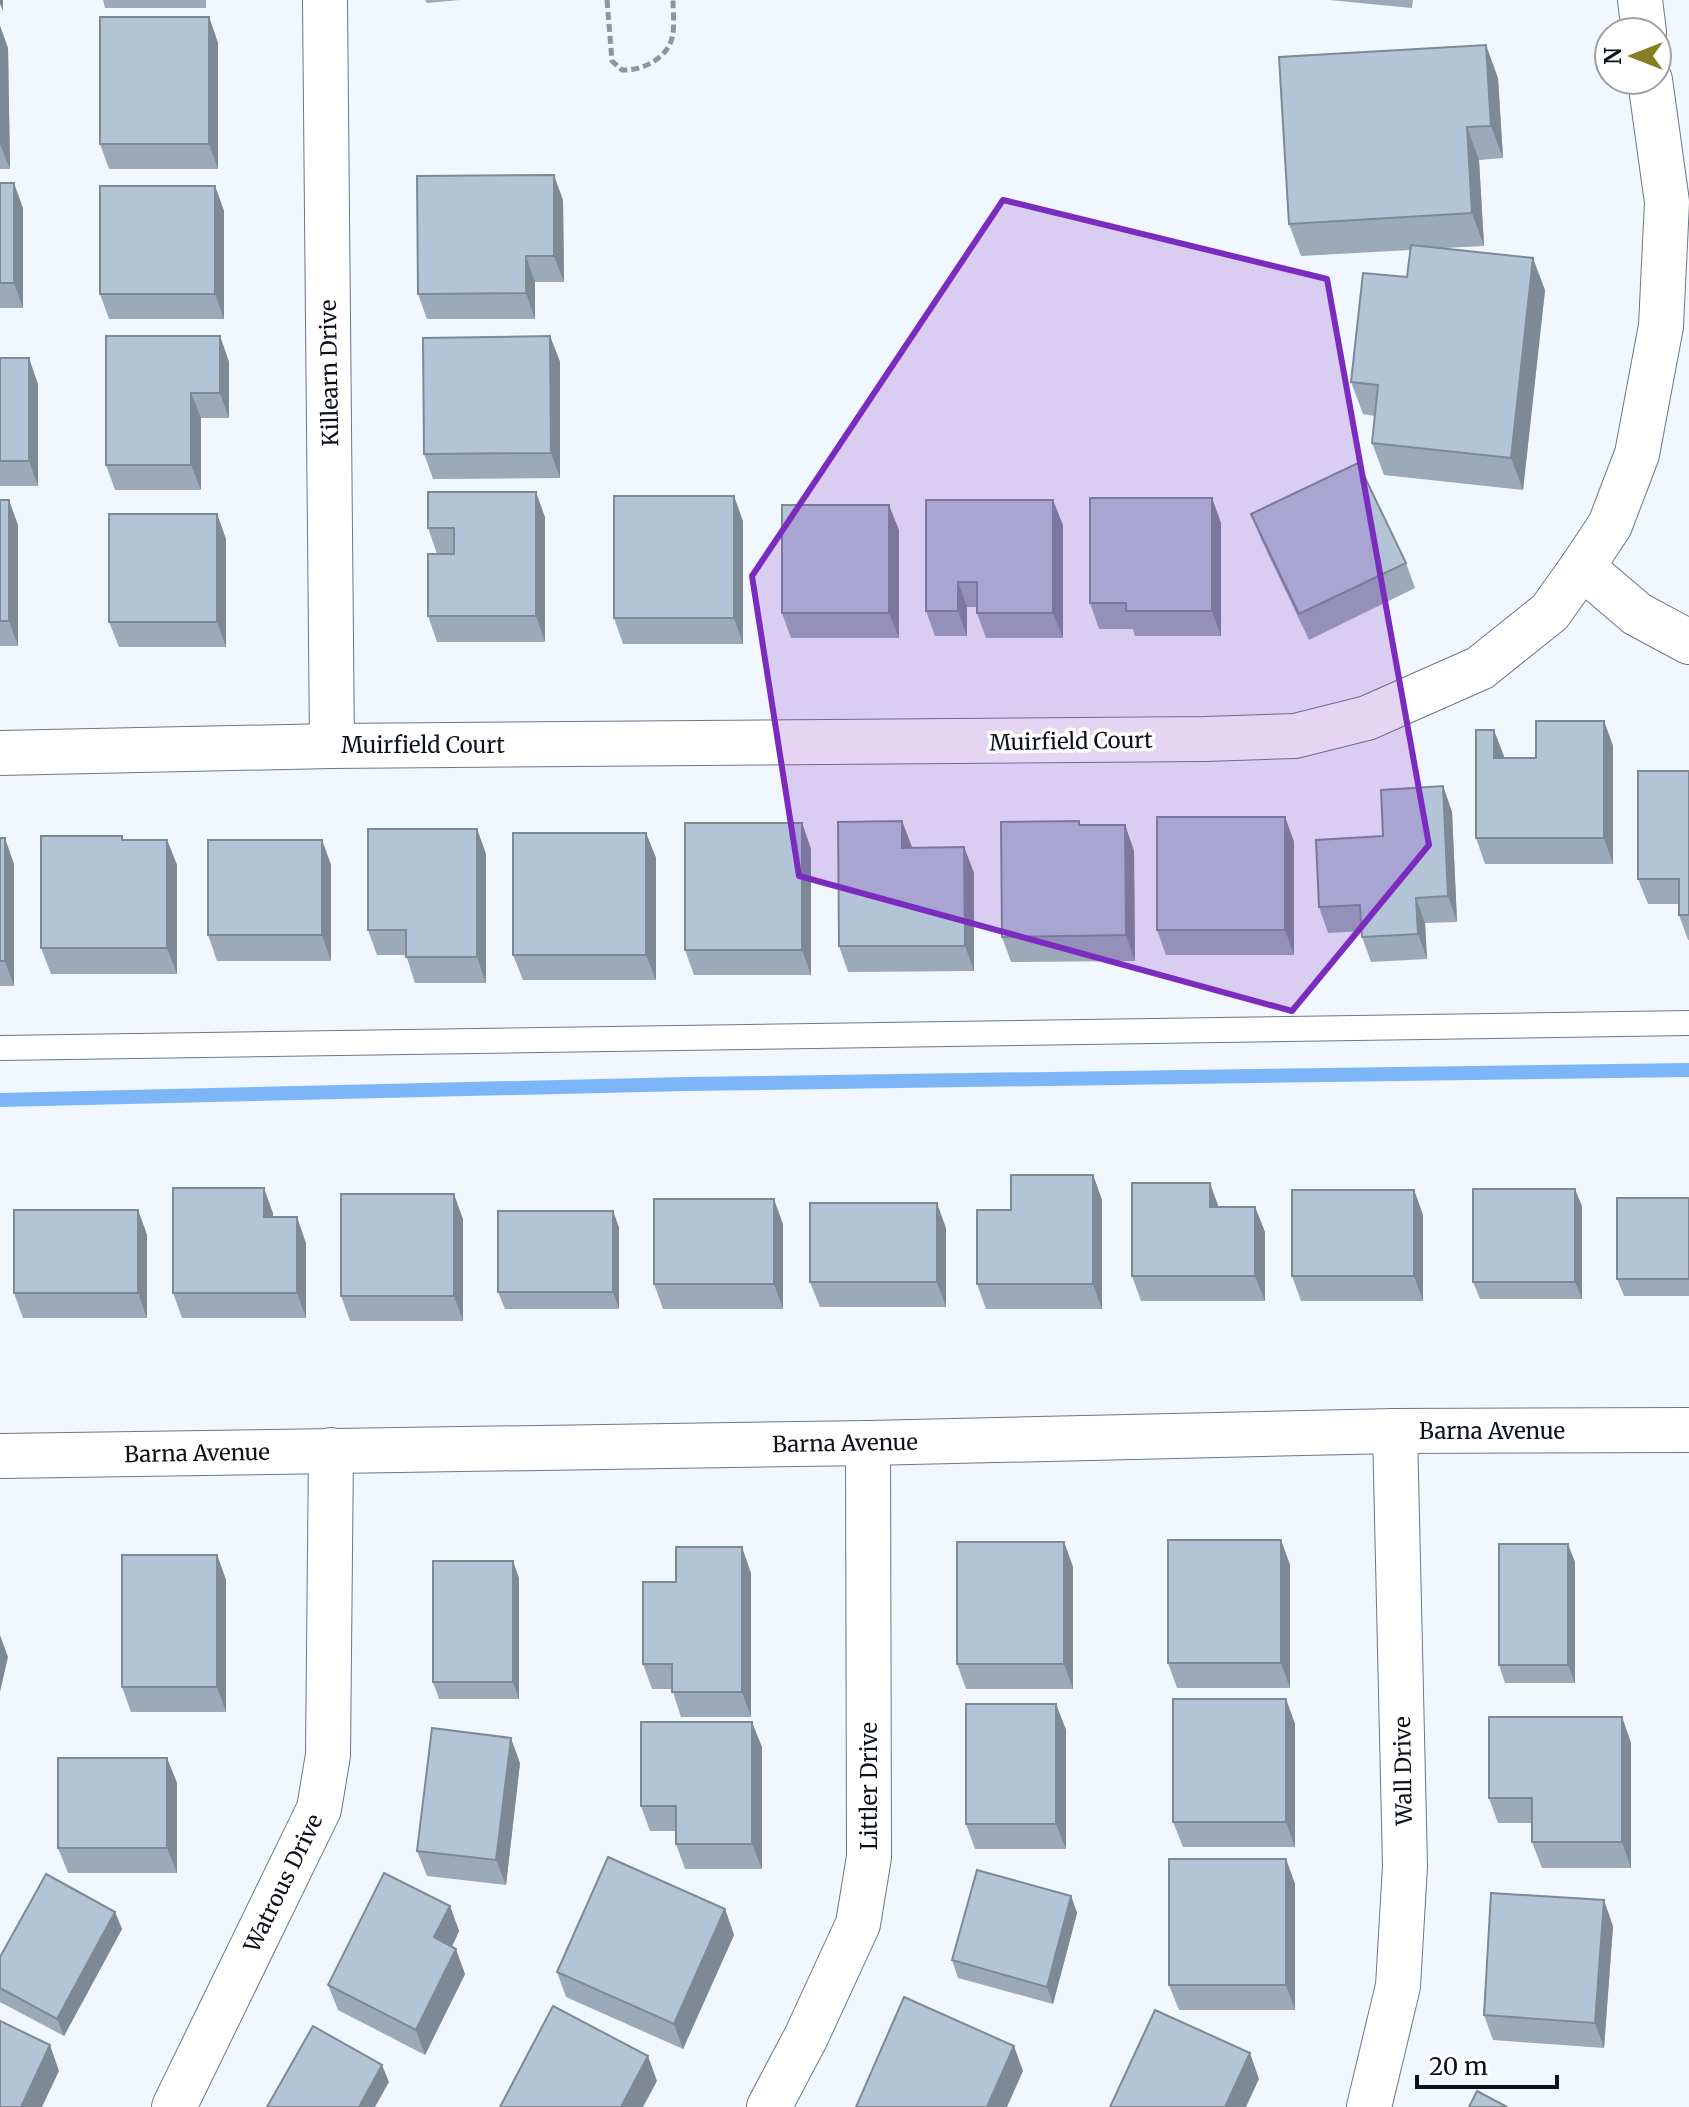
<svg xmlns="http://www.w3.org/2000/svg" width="1689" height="2107" font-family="Merriweather,serif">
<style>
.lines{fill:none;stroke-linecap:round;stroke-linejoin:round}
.stream{stroke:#7cb5f8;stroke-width:14}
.service-casing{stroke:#697889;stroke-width:26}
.minor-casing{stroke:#697889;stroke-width:46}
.tertiary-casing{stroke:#697889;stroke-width:46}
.path{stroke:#8f959d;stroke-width:5;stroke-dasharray:8 4;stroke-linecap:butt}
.service{stroke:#fff;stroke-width:24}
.minor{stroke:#fff;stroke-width:44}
.tertiary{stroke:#fff;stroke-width:44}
.wall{fill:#9ba9b9}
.shaded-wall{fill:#7e8996}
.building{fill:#b4c4d7;stroke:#7e8996;stroke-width:2}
.marked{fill:#7b2cbf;fill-opacity:0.2;stroke:#7b2cbf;stroke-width:6;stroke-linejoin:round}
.labels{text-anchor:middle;stroke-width:7;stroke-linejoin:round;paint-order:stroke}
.street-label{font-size:22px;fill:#0d1219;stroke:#fff}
</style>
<rect width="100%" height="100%" fill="#f0f7ff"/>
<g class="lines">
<!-- stream -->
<path class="stream" d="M0 1100 685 1084 1689 1070"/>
<!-- service casing -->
<g class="service-casing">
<path id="service" d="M0 1048 1689 1023"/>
</g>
<!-- minor casing -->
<g class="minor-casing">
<g id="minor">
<path d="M325 0 332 746"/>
<path d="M1640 0 1644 32"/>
<path d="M1582 567 1637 614 1689 642"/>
<path d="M0 753 332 746 1205 739 1295 736 1367 718 1480 668 1550 612 1582 567 1610 525 1637 454 1661 326 1667 202 1650 80"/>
<path d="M174 2107 319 1809 328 1755 331 1450"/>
<path d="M769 2107 806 2037 858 1924 869 1857 868 1443"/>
<path d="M1369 2107 1398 1986 1405 1866 1395 1431"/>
</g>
</g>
<!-- tertiary casing -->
<g class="tertiary-casing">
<path id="tertiary" d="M0 1456 868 1443 1395 1431 1689 1430"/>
</g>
<!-- path -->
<path class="path" d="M607 0 612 61 622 70C641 71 667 59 672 38 675 27 673 12 673 0"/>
<!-- service -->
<use href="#service" class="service"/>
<!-- minor -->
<use href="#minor" class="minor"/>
<!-- tertiary -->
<use href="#tertiary" class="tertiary"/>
</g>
<!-- wall -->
<g class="wall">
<path d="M103 0H206V8H105Z"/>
<path d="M425 0H460L427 3Z"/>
<path d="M1329 0H1413L1412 8Z"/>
<path d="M209 17 218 43V169H109L100 144Z"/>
<path d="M0 26 8 48 10 169H0Z"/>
<path d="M1498 78 1503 158 1479 160 1484 246 1443 248 1545 290 1523 490 1384 475 1372 443 1375 416 1363 414 1351 382 1407 277 1410 250 1301 256 1289 224Z"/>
<path d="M0 183 23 208V308H0Z"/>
<path d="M215 186 224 211V319H109L100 294Z"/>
<path d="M563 200 564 282H535V319H427L418 294Z"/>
<path d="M220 336 229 362V418H201V490H115L106 465Z"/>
<path d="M550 336 560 362V478L433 479 424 454Z"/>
<path d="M0 358 38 384V486H0Z"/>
<path d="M1212 498 1221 523V636H1135L1133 629H1099L1090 603Z"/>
<path d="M0 500 18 525V646H0Z"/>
<path d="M926 500 1063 525V638H986L977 613V607H967V636H935L926 611Z"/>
<path d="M217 514 226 539V647H119L109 622Z"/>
<path d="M1251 514 1406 563 1415 588 1309 640 1261 539Z"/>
<path d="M545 517V642H437L428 616 454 554H437L428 528Z"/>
<path d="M743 521V644H623L614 618Z"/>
<path d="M899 530V638H791L782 613Z"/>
<path d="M1604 721 1613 746V864H1485L1476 838 1504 756V758H1536Z"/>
<path d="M1689 771V940H1688L1679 915V904H1648L1638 879Z"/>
<path d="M1443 786 1452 812 1457 922 1425 923 1427 959 1371 962 1362 937V931L1328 933 1319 907 1383 836Z"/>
<path d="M1285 817 1294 842V955H1166L1157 930Z"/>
<path d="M902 821 912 848 964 847 974 873V971L848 972 839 946Z"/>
<path d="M802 823 811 849V975H694L685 950Z"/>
<path d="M1125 825 1134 851 1135 961 1011 962 1002 937Z"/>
<path d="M477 829 486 854V983H415L406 955H377L368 930Z"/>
<path d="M646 833 656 858V980H523L513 955Z"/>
<path d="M0 838 14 864V986H0Z"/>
<path d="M123 840H167L177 865V974H51L41 948Z"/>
<path d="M322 840 331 865V961H217L208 935Z"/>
<path d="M1093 1175 1102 1200V1309H986L977 1284 1011 1210Z"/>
<path d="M1414 1190 1423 1215V1301H1301L1292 1276Z"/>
<path d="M1689 1198V1296H1624L1617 1279Z"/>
<path d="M1582 1206V1299H1480L1473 1282Z"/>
<path d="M1255 1207 1265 1232V1301H1141L1132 1276Z"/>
<path d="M138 1210 147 1235V1318H23L14 1293Z"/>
<path d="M613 1211 619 1228V1309H505L498 1292Z"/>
<path d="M273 1213V1217L306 1243V1318H182L173 1293Z"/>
<path d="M463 1219V1321H350L341 1296Z"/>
<path d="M783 1224V1309H663L654 1284Z"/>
<path d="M946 1228V1307H820L810 1282Z"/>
<path d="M1281 1540 1290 1565V1688H1177L1168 1663Z"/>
<path d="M1064 1542 1073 1567V1689H966L957 1664Z"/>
<path d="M217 1555 226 1580V1712H131L122 1687Z"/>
<path d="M1575 1562V1683H1505L1499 1665Z"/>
<path d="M751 1573V1717H681L672 1689H652L643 1664Z"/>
<path d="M519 1578V1699H439L433 1682Z"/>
<path d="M1286 1699 1295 1724V1847H1183L1173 1822Z"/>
<path d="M1056 1704 1066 1730V1849H975L966 1824Z"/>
<path d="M1622 1717 1631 1743V1868H1542L1532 1842V1823H1498L1489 1798Z"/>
<path d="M762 1747V1869H685L676 1844V1831H650L641 1806Z"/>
<path d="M167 1758 177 1783V1873H68L58 1848Z"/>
<path d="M520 1763 506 1885 427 1876 417 1851Z"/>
<path d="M1286 1859 1295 1884V2010H1179L1169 1985Z"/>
<path d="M1071 1896 1077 1913 1053 2004 958 1978 952 1960Z"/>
<path d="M450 1906 459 1931 452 1947 465 1974 425 2055 338 2010 328 1985Z"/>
<path d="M725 1909 734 1935 683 2049 566 1997 557 1972Z"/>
<path d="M115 1912 122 1929 64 2036 0 2002V1957Z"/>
<path d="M1613 1926 1604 2048 1493 2040 1484 2015Z"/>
</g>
<!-- shaded-wall -->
<g class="shaded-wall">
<path d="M0 0H3V11L0 4Z"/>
<path d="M209 17 218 43V169L209 144Z"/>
<path d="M0 26 8 48 10 169 0 144Z"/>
<path d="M1486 45 1498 78 1503 158 1491 126Z"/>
<path d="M1467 127 1479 160 1484 246 1472 213Z"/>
<path d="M554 175 563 200 564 282 554 256Z"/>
<path d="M14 183 23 208V308L14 283Z"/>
<path d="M215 186 224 211V319L215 294Z"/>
<path d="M526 256 535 282V319L526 293Z"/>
<path d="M1533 258 1545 290 1523 490 1511 458Z"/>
<path d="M220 336 229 362V418L220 393Z"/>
<path d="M550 336 560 362V478L551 453Z"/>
<path d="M29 358 38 384V486L29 461Z"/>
<path d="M191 393 201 418V490L191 465Z"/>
<path d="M536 492 545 517V642L536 616Z"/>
<path d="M734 496 743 521V644L734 618Z"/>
<path d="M1212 498 1221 523V636L1212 611Z"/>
<path d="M9 500 18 525V646L9 621Z"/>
<path d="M1053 500 1063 525V638L1053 613Z"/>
<path d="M889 505 899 530V638L889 613Z"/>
<path d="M217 514 226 539V647L217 622Z"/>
<path d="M958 582 967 607V636L958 611Z"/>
<path d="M1604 721 1613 746V864L1604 838Z"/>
<path d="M1494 730 1504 756V783L1494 758Z"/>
<path d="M1443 786 1452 812 1457 922 1448 896Z"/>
<path d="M1285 817 1294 842V955L1285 930Z"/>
<path d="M902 821 912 847V873L902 848Z"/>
<path d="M802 823 811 849V975L802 950Z"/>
<path d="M1125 825 1134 851 1135 961 1126 935Z"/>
<path d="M477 829 486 854V983L477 957Z"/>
<path d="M646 833 656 858V980L646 955Z"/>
<path d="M5 838 14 864V986L5 961Z"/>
<path d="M167 840 177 865V974L167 948Z"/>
<path d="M322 840 331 865V961L322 935Z"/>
<path d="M964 847 974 873V971L965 946Z"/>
<path d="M1416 898 1425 923 1427 959 1418 934Z"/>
<path d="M1093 1175 1102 1200V1309L1093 1284Z"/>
<path d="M1210 1183 1219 1208 1210 1207Z"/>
<path d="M264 1188 273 1213V1243L264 1217Z"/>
<path d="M1575 1189 1582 1206V1299L1575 1282Z"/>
<path d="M1414 1190 1423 1215V1301L1414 1276Z"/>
<path d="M454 1194 463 1219V1321L454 1296Z"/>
<path d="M774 1199 783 1224V1309L774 1284Z"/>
<path d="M937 1203 946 1228V1307L937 1282Z"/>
<path d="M1255 1207 1265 1232V1301L1255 1276Z"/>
<path d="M138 1210 147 1235V1318L138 1293Z"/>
<path d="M613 1211 619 1228V1309L613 1292Z"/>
<path d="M297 1217 306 1243V1318L297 1293Z"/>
<path d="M1281 1540 1290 1565V1688L1281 1663Z"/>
<path d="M1064 1542 1073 1567V1689L1064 1664Z"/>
<path d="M1568 1544 1575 1562V1683L1568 1665Z"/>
<path d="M742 1547 751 1573V1717L742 1692Z"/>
<path d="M217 1555 226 1580V1712L217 1687Z"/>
<path d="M513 1561 519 1578V1699L513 1682Z"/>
<path d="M0 1635 8 1657 0 1692Z"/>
<path d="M1286 1699 1295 1724V1847L1286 1822Z"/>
<path d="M1056 1704 1066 1730V1849L1056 1824Z"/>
<path d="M1622 1717 1631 1743V1868L1622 1842Z"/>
<path d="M752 1722 762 1747V1869L752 1844Z"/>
<path d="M511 1738 520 1763 506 1885 496 1860Z"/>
<path d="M167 1758 177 1783V1873L167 1848Z"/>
<path d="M1286 1859 1295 1884V2010L1286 1985Z"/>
<path d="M1071 1896 1077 1913 1053 2004 1047 1987Z"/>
<path d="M1604 1900 1613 1926 1604 2048 1595 2023Z"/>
<path d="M450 1906 459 1931 444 1963 434 1937Z"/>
<path d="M725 1909 734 1935 683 2049 674 2024Z"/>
<path d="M115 1912 122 1929 64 2036 57 2019Z"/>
<path d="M456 1949 465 1974 425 2055 416 2030Z"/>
<path d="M50 2045 59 2071 42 2107H21Z"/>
<path d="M1014 2046 1023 2071 1007 2107H987Z"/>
<path d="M1250 2053 1259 2079 1246 2107H1225Z"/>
<path d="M648 2056 657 2081 643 2107H621Z"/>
<path d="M382 2065 389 2082 375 2107H359Z"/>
</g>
<!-- building -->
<g class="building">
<rect x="100" y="17" width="109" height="127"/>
<path d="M1486 45 1491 126 1467 127 1472 213 1289 224 1279 57Z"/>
<path d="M554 175V256H526V293L418 294 417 176Z"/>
<rect x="0" y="183" width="14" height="100"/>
<rect x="100" y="186" width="115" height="108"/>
<path d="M1411 245 1533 258 1511 458 1372 443 1378 385 1351 382 1363 273 1407 277Z"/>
<path d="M106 336H220V393H191V465H106Z"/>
<path d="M550 336 551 453 424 454 423 338Z"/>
<rect x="0" y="358" width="29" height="103"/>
<path d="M1358 463 1406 563 1299 614 1251 514Z"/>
<path d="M428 492H536V616H428V554H454V528H428Z"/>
<rect x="614" y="496" width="120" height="122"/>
<path d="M1090 498H1212V611H1126V603H1090Z"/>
<rect x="0" y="500" width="9" height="121"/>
<path d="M926 500H1053V613H977V582H958V611H926Z"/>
<rect x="782" y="505" width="107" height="108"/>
<rect x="109" y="514" width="108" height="108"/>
<path d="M1536 721H1604V838H1476V730H1494V758H1536Z"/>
<path d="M1638 771H1689V915H1679V879H1638Z"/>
<path d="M1443 786 1448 896 1416 898 1418 934 1362 937 1360 905 1319 907 1316 840 1383 836 1381 790Z"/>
<rect x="1157" y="817" width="128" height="113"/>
<path d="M902 821V848L964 847 965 946H839L838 822Z"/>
<path d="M1079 821V825H1125L1126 935 1002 937 1001 822Z"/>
<rect x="685" y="823" width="117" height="127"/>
<path d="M368 829H477V957H406V930H368Z"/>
<rect x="513" y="833" width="133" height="122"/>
<path d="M41 836H122V840H167V948H41Z"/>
<rect x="0" y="838" width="5" height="123"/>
<rect x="208" y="840" width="114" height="95"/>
<path d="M1011 1175H1093V1284H977V1210H1011Z"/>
<path d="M1132 1183H1210V1207H1255V1276H1132Z"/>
<path d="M173 1188H264V1217H297V1293H173Z"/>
<rect x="1473" y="1189" width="102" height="93"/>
<rect x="1292" y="1190" width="122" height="86"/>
<rect x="341" y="1194" width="113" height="102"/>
<rect x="1617" y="1198" width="72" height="81"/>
<rect x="654" y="1199" width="120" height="85"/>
<rect x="810" y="1203" width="127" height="79"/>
<rect x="14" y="1210" width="124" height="83"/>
<rect x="498" y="1211" width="115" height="81"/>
<rect x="1168" y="1540" width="113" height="123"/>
<rect x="957" y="1542" width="107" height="122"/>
<rect x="1499" y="1544" width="69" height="121"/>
<path d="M676 1547H742V1692H672V1664H643V1582H676Z"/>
<rect x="122" y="1555" width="95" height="132"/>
<rect x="433" y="1561" width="80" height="121"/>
<rect x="1173" y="1699" width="113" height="123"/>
<rect x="966" y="1704" width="90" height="120"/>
<path d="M1489 1717H1622V1842H1532V1798H1489Z"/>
<path d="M641 1722H752V1844H676V1806H641Z"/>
<path d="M432 1728 511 1738 496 1860 417 1851Z"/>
<rect x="58" y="1758" width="109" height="90"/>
<path d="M608 1857 725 1909 674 2024 557 1972Z"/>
<rect x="1169" y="1859" width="117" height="126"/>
<path d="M977 1870 1071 1896 1047 1987 952 1960Z"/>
<path d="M384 1873 450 1906 434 1937 456 1949 416 2030 328 1985Z"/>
<path d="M46 1874 115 1912 57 2019 0 1988V1957Z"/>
<path d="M1491 1893 1604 1900 1595 2023 1484 2015Z"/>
<path d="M904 1997 1014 2046 987 2107H856Z"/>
<path d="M553 2006 648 2056 621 2107H500Z"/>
<path d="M1155 2010 1250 2053 1225 2107H1110Z"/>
<path d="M0 2021 50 2045 21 2107H0Z"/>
<path d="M313 2026 382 2065 359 2107H267Z"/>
<path d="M1477 2091 1507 2107H1469Z"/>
</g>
<!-- marked area -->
<path class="marked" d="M1003 200 1327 279 1429 845 1292 1011 799 876 752 576Z"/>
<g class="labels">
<!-- street labels -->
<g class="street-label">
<text transform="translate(329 373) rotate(-91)" y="8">Killearn Drive</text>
<text transform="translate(1071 741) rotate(-1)" y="8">Muirfield Court</text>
<text x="423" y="753">Muirfield Court</text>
<text x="1492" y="1439">Barna Avenue</text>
<text transform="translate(845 1443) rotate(-1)" y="8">Barna Avenue</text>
<text transform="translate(197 1453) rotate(-1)" y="8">Barna Avenue</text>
<text transform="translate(1403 1771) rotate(-91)" y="8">Wall Drive</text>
<text transform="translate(869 1786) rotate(-90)" y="8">Littler Drive</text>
<text transform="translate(283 1883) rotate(-64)" y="8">Watrous Drive</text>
</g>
</g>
<!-- north arrow -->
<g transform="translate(1633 56) rotate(270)"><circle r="38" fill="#ffffff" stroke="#9ea0a3" stroke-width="2"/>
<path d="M0-6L14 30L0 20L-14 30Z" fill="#877d23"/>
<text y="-12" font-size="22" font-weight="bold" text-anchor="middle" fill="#0d1219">N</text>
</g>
<!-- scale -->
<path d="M1417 2075v12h140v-12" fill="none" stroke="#0d1219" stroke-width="4"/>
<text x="1429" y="2075" font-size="24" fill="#0d1219" stroke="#ffffff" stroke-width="6" paint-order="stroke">20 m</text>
</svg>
